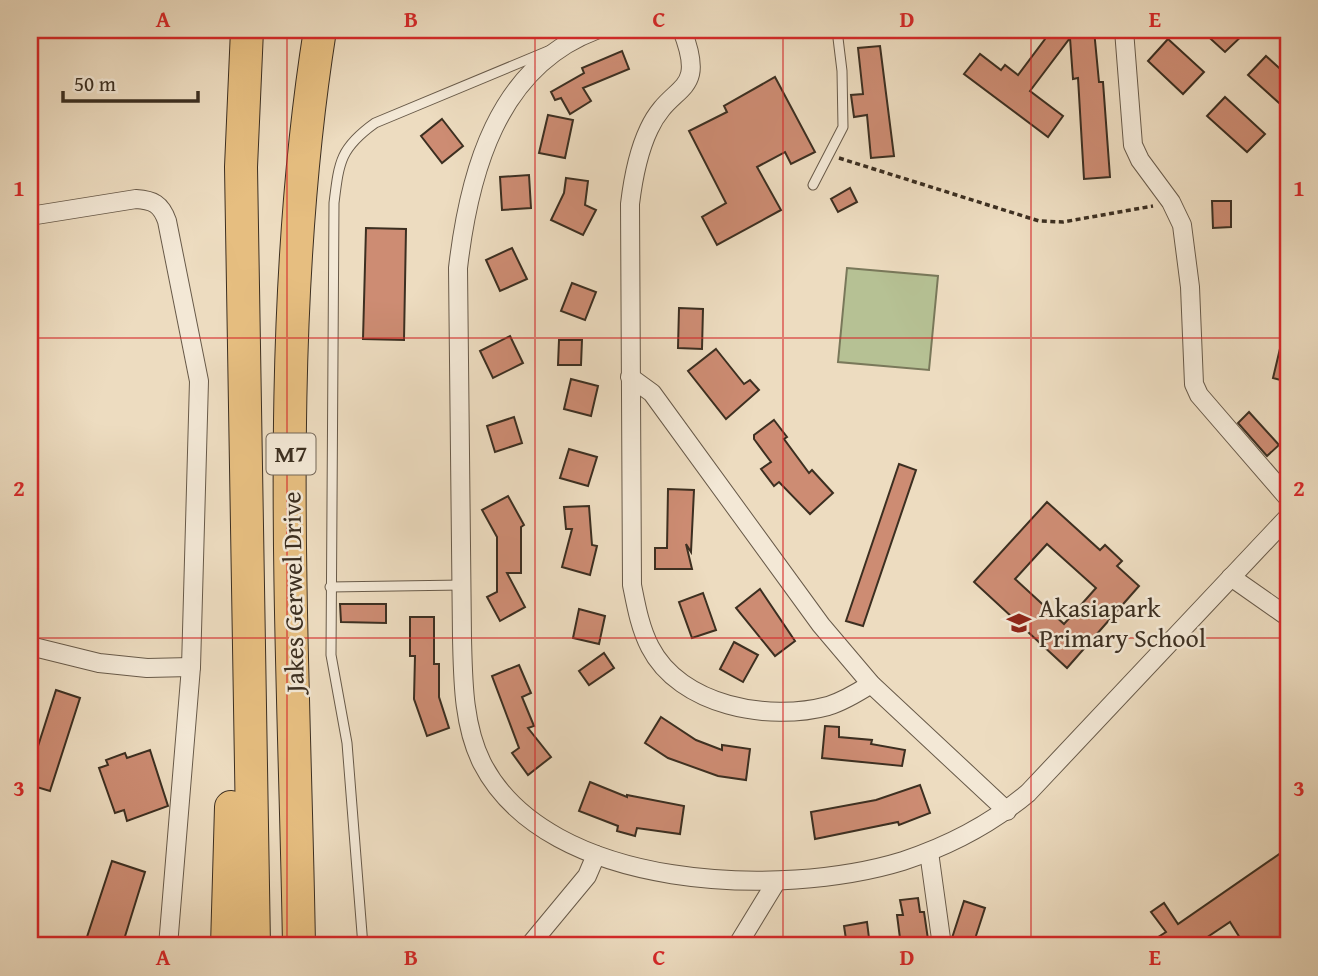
<svg xmlns="http://www.w3.org/2000/svg" width="1318" height="976" font-family="'Gentium Book Plus',serif">
<style>
.green{fill:#b6c194;stroke:#79785a;stroke-width:2}
.building{fill:#cd8c73;stroke:#3c2f21;stroke-width:2;fill-rule:evenodd}
.lines{fill:none;stroke-linecap:round;stroke-linejoin:round}
.lane-casing{stroke:#685a49;stroke-width:11}
.street-casing{stroke:#685a49;stroke-width:20}
.highway-casing{stroke:#3c2f21;stroke-width:34}
.path{stroke:#3c2f21;stroke-width:3.5;stroke-dasharray:5 3.5;stroke-linecap:butt}
.lane{stroke:#f3e8d6;stroke-width:9}
.street{stroke:#f3e8d6;stroke-width:18}
.highway{stroke:#e6be80;stroke-width:32}
.grid{fill:none;stroke:#d62828;stroke-width:2;stroke-opacity:0.55}
.labels{text-anchor:middle;stroke-width:5;stroke-linejoin:round;paint-order:stroke}
.shield{fill:#f3e8d6;stroke:#736657;stroke-width:2}
.shield-label{font-size:24px;font-weight:bold;fill:#3c2f21}
.street-label{font-size:26px;fill:#3c2f21;stroke:#f3e8d6}
.poi-label{font-size:26px;fill:#3c2f21;stroke:#f3e8d6;text-anchor:start}
.neatline{fill:none;stroke:#d62828;stroke-width:2.5}
.grid-label{font-size:23px;text-anchor:middle;font-weight:bold;fill:#d62828}
</style>
<rect width="100%" height="100%" fill="#eddcc0"/>
<filter id="stains"><feTurbulence type="fractalNoise" baseFrequency=".00286" numOctaves="4"/><feColorMatrix values="0 0 0 0 .2 0 0 0 0 .09 0 0 0 0 .02 0 0 0 .5 -.17"/></filter>
<radialGradient id="worn" r=".72"><stop offset=".6" stop-color="#630" stop-opacity="0"/><stop offset="1" stop-color="#630" stop-opacity=".3"/></radialGradient>
<!-- green -->
<path class="green" d="M847 268 938 276 929 370 838 362Z"/>
<!-- building -->
<g class="building">
<path d="M1047 30H1094L1099 82H1103L1110 177 1084 179 1078 78 1073 79 1070 38 1030 91 1063 116 1048 137 964 74 980 54 1001 70 1005 65 1018 75 1045 39Z"/>
<path d="M1201 30H1248L1225 52Z"/>
<path d="M1168 39 1204 72 1183 94 1148 61Z"/>
<path d="M880 46 894 156 871 158 867 115 854 117 851 95 863 94 858 48Z"/>
<path d="M622 51 629 69 583 88 591 101 570 114 561 98 555 100 551 92 584 73 582 68Z"/>
<path d="M1266 56 1288 76V111L1248 75Z"/>
<path d="M775 77 815 152 791 164 785 152 757 167 781 210 717 245 702 217 726 203 689 131 727 112 724 106Z"/>
<path d="M1225 97 1265 134 1247 152 1207 116Z"/>
<path d="M548 115 573 120 565 158 539 153Z"/>
<path d="M442 119 463 146 442 163 421 136Z"/>
<path d="M529 175 531 208 502 210 500 177Z"/>
<path d="M566 178 588 181 585 205 596 210 583 235 551 220 564 193Z"/>
<path d="M850 188 857 202 838 212 831 199Z"/>
<path d="M1212 201H1231V227L1213 228Z"/>
<path d="M366 228 406 229 404 340 363 339Z"/>
<path d="M512 248 527 279 500 291 486 260Z"/>
<path d="M572 283 596 292 585 320 561 311Z"/>
<path d="M679 308 703 309 702 349 678 348Z"/>
<path d="M510 336 523 363 493 378 480 351Z"/>
<path d="M1283 336 1288 337V382L1273 378Z"/>
<path d="M559 340H582L581 365H558Z"/>
<path d="M716 349 744 384 750 380 759 390 726 419 688 371Z"/>
<path d="M571 379 598 386 591 416 564 409Z"/>
<path d="M1249 412 1279 445 1267 456 1238 423Z"/>
<path d="M514 417 522 443 495 452 487 426Z"/>
<path d="M774 420 787 437 784 439 809 473 812 470 833 493 810 514 779 482 774 486 761 469 771 462 754 439V435Z"/>
<path d="M569 449 597 457 588 486 560 478Z"/>
<path d="M899 464 916 470 863 626 846 621Z"/>
<path d="M668 489 694 490 691 552 686 544 692 569H655V548H667Z"/>
<path d="M508 496 524 525 521 527V573H507L525 607 500 621 487 597 497 592V537L482 510Z"/>
<path d="M1047 502 1100 550 1105 545 1122 561 1117 566 1139 586 1067 668 974 582ZM1047 544 1096 588 1064 624 1015 579Z"/>
<path d="M589 506 592 545 597 546 590 575 562 567 572 529H566L564 507Z"/>
<path d="M760 589 795 641 775 656 736 608Z"/>
<path d="M703 593 716 630 692 638 679 602Z"/>
<path d="M340 604H386V623L341 622Z"/>
<path d="M579 609 605 616 599 644 573 638Z"/>
<path d="M410 617H434V664H439V697L449 728 427 736 414 699 415 656H410Z"/>
<path d="M734 642 758 655 743 682 720 669Z"/>
<path d="M604 653 614 668 589 685 579 671Z"/>
<path d="M519 665 531 693 522 697 534 726 528 728 551 757 528 775 512 753 519 748 492 676Z"/>
<path d="M56 690 80 698 50 791 30 785V771Z"/>
<path d="M661 717 696 740 722 750V745L750 749 746 780 718 776 668 758 645 743Z"/>
<path d="M825 726 839 727V737L872 740 871 744 905 750 902 766 822 758Z"/>
<path d="M150 750 168 806 127 821 124 810 115 813 99 768 108 765 106 760 125 753 127 758Z"/>
<path d="M590 782 627 797V795L684 806 680 834 637 828 635 836 617 831 618 826 579 811Z"/>
<path d="M920 785 930 813 899 825 898 822 815 839 811 812 876 800Z"/>
<path d="M1288 848V938L1276 946H1245L1230 922 1194 946H1144L1166 932 1151 912 1164 903 1178 924Z"/>
<path d="M112 861 145 872 122 946H84Z"/>
<path d="M918 898 920 912H924L929 946H901L897 915H903L900 900Z"/>
<path d="M964 901 985 908 973 945 952 938Z"/>
<path d="M867 922 870 946H847L844 926Z"/>
</g>
<g class="lines">
<!-- lane casing -->
<g class="lane-casing">
<g id="lane">
<path d="M813 185 843 127 842 71 837 30"/>
<path d="M330 587 462 585"/>
<path d="M363 946 347 743 331 655 334 203C339 162 340 148 375 123L548 51"/>
</g>
</g>
<!-- street casing -->
<g class="street-casing">
<g id="street">
<path d="M596 30C497 67 469 173 458 268L462 638C463 679 463 725 482 763 548 892 783 898 903 861 949 846 991 824 1028 793L1288 517"/>
<path d="M682 30C708 97 671 81 649 129 638 152 633 179 630 204L632 585C636 605 640 628 650 647 680 706 769 722 828 706 844 701 857 693 871 684"/>
<path d="M1124 30 1133 145 1140 160 1171 202 1182 225 1190 287 1194 384 1199 395 1288 498"/>
<path d="M30 216 136 199C153 200 161 204 167 221L199 381 191 667 168 946"/>
<path d="M630 377 652 393 821 625 871 684 1007 811"/>
<path d="M1231 577 1288 617"/>
<path d="M30 646 99 663 147 668 191 667"/>
<path d="M929 852 942 946"/>
<path d="M529 946 587 876 596 855"/>
<path d="M737 946 776 882"/>
</g>
</g>
<!-- highway casing -->
<g class="highway-casing">
<g id="highway">
<path d="M247 30 241 167 254 946"/>
<path d="M227 946 231 807"/>
<path d="M299 946C294 641 272 332 320 30"/>
</g>
</g>
<!-- path -->
<path class="path" d="M839 158 1039 221 1063 222 1153 206"/>
<!-- lane -->
<use href="#lane" class="lane"/>
<!-- street -->
<use href="#street" class="street"/>
<!-- highway -->
<use href="#highway" class="highway"/>
</g>
<!-- grid -->
<path class="grid" d="M287 30V946M535 30V946M783 30V946M1031 30V946M30 338H1288M30 638H1288"/>
<!-- icons -->
<defs>
<g id="school-bare" transform="scale(1.89)"><path d="M0-5L7-2L0 1L-7-2ZM-4 1L0 2.5L4 1V4Q0 6-4 4Z" fill="#8f2418" stroke="#f3e8d6" stroke-width="2.5" paint-order="stroke"/></g>
</defs>
<g fill-rule="evenodd">
<use href="#school-bare" x="1019" y="623"/>
</g>
<g class="labels">
<!-- shield labels -->
<rect class="shield" x="266.5" y="433.5" width="49" height="41" rx="5"/>
<g class="shield-label">
<text x="291" y="462">M7</text>
</g>
<!-- street labels -->
<g class="street-label">
<text transform="translate(293 592) rotate(-91)" y="9">Jakes Gerwel Drive</text>
</g>
<!-- poi labels -->
<g class="poi-label">
<text x="1039" y="617">Akasiapark<tspan x="1039" dy="30">Primary School</tspan></text>
</g>
</g>
<!-- margin -->
<rect width="1318" height="976" fill="none" stroke="#eddcc0" stroke-width="77"/>
<!-- scale -->
<path d="M63 91v10h135v-10" fill="none" stroke="#3c2f21" stroke-width="3.5"/>
<text x="74" y="91" font-size="21" fill="#3c2f21" stroke="#f3e8d6" stroke-width="5" paint-order="stroke">50 m</text>
<rect x="38" y="38" width="1242" height="899" class="neatline"/>
<g class="grid-label">
<text x="163" y="27">A</text>
<text x="411" y="27">B</text>
<text x="659" y="27">C</text>
<text x="907" y="27">D</text>
<text x="1155" y="27">E</text>
<text x="19" y="196">1</text>
<text x="1299" y="196">1</text>
<text x="19" y="496">2</text>
<text x="1299" y="496">2</text>
<text x="19" y="796">3</text>
<text x="1299" y="796">3</text>
<text x="163" y="965">A</text>
<text x="411" y="965">B</text>
<text x="659" y="965">C</text>
<text x="907" y="965">D</text>
<text x="1155" y="965">E</text>
</g>
<rect width="100%" height="100%" filter="url(#stains)"/>
<rect width="100%" height="100%" fill="url(#worn)"/>
</svg>
